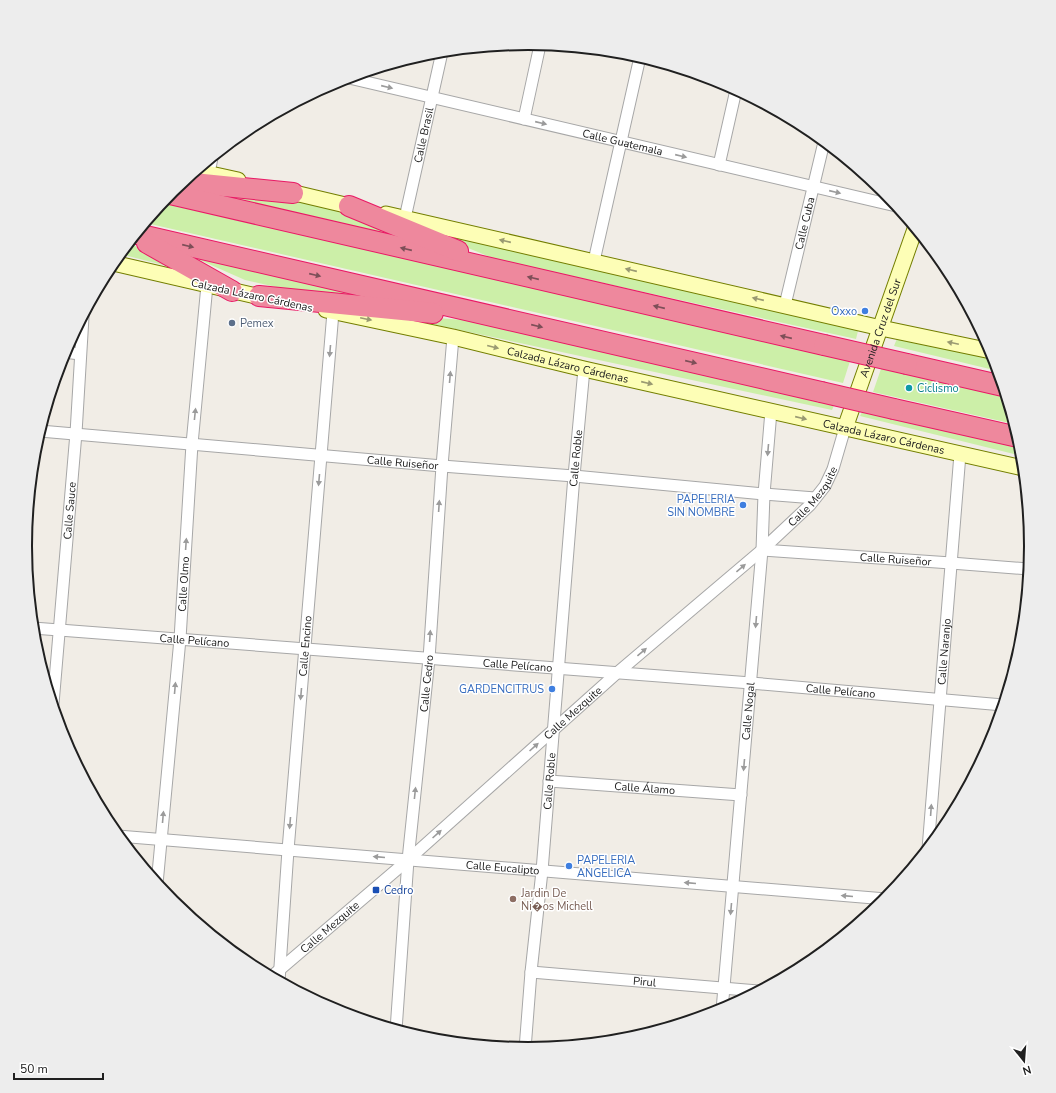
<svg xmlns="http://www.w3.org/2000/svg" width="1056" height="1093" font-family="'Nunito Sans',sans-serif">
<style>
.grass{fill:#ccefa8}
.lines{fill:none;stroke-linecap:round;stroke-linejoin:round}
.street-casing{stroke:#a7a7a7;stroke-width:13}
.secondary-casing{stroke:#737e00;stroke-width:17}
.highway-casing{stroke:#e91965;stroke-width:22}
.street{stroke:#fff;stroke-width:11}
.secondary{stroke:#fdfeb6;stroke-width:15}
.highway{stroke:#ee889d;stroke-width:20}
.highway-bridge-casing{stroke:#e91965;stroke-width:22;stroke-linecap:butt}
.highway-bridge{stroke:#ee889d;stroke-width:20}
.oneway{fill:#9b9b9b}
.oneway2{fill:#9a9a72}
.oneway3{fill:#7d4f58}
.shop-dot{fill:#3f7fe0;stroke:#fff;stroke-width:1.5}
.service-dot{fill:#5c6f8a;stroke:#fff;stroke-width:1.5}
.culture-dot{fill:#0f9aa8;stroke:#fff;stroke-width:1.5}
.transit-dot{fill:#1a4fb4;stroke:#fff;stroke-width:1.5}
.education-dot{fill:#8d6e63;stroke:#fff;stroke-width:1.5}
.labels{text-anchor:middle;stroke-width:3;stroke-linejoin:round;paint-order:stroke}
.street-label{font-size:11px;fill:#202020;stroke:#fff}
.shop-label{font-size:11px;fill:#366cbe;stroke:#fff;text-anchor:end}
.service-label{font-size:11px;fill:#4e5e75;stroke:#fff;text-anchor:start}
.culture-label{font-size:11px;fill:#0d838f;stroke:#fff;text-anchor:start}
.transit-label{font-size:11px;fill:#164399;stroke:#fff;text-anchor:start}
.education-label{font-size:11px;fill:#785e54;stroke:#fff;text-anchor:start}
.rim{fill:none;stroke:#202020;stroke-width:2}
</style>
<rect width="100%" height="100%" fill="#f1ede6"/>
<!-- grass -->
<g class="grass">
<path d="M187 187 297 197 343 208 429 246Z"/>
<path d="M162 203 850 361 843 383 146 223Z"/>
<path d="M407 223 859 327 856 339 495 259Z"/>
<path d="M130 243 171 267 120 254Z"/>
<path d="M168 246 404 301 325 298 245 280Z"/>
<path d="M385 314 515 324 835 403 832 410Z"/>
<path d="M898 336 994 358 998 371 894 346Z"/>
<path d="M882 366 1005 395 1014 424 873 392Z"/>
<path d="M864 408 1019 442 1022 456 860 416Z"/>
</g>
<g class="lines">
<!-- street casing -->
<g class="street-casing">
<g id="street">
<path id="s1" d="M349 78 896 206"/>
<path d="M524 119 540 45"/>
<path d="M719 165 736 90"/>
<path d="M209 173 212 158"/>
<path id="s2" d="M405 218 442 52"/>
<path d="M594 261 640 57"/>
<path id="s3" d="M785 305 824 142"/>
<path d="M64 352 80 354"/>
<path id="s4" d="M40 431 442 466 574 476 764 494 815 498"/>
<path id="s5" d="M762 550 951 563 1029 569"/>
<path id="s6" d="M33 628 751 683 1003 705"/>
<path id="s7" d="M53 704 76 433 83 317"/>
<path id="s8" d="M549 781 741 795"/>
<path id="s9" d="M118 836 886 899"/>
<path id="s10" d="M928 849 960 454"/>
<path id="s11" d="M157 884 180 639 192 444 207 285"/>
<path id="s12" d="M531 972 758 991"/>
<path id="s13" d="M271 977 408 860 617 673 762 550 810 505 825 486 833 469 845 428"/>
<path id="s14" d="M279 981 288 850 333 312"/>
<path id="s15" d="M722 1010 762 550 764 494 771 411"/>
<path id="s16" d="M396 1030 408 860 429 659 442 466 453 337"/>
<path id="s17" d="M525 1049 531 972 542 871 574 476 584 369"/>
</g>
</g>
<!-- secondary casing -->
<g class="secondary-casing">
<g id="secondary">
<path d="M197 171 238 180"/>
<path d="M282 190 358 208"/>
<path d="M386 214 881 328 991 351"/>
<path d="M113 263 269 299"/>
<path id="s18" d="M326 310 453 337 584 369 1023 468"/>
<path id="s19" d="M845 428 915 229"/>
</g>
</g>
<!-- highway casing -->
<g class="highway-casing">
<g id="highway">
<path d="M183 182 293 193"/>
<path d="M170 194 824 345"/>
<path d="M349 206 458 251"/>
<path d="M137 234 821 392"/>
<path d="M147 243 232 291"/>
<path d="M259 296 433 313"/>
<path d="M907 364 1003 386"/>
<path d="M894 409 1018 437"/>
</g>
</g>
<!-- street -->
<use href="#street" class="street"/>
<!-- secondary -->
<use href="#secondary" class="secondary"/>
<!-- highway -->
<use href="#highway" class="highway"/>
<!-- highway-bridge casing -->
<g class="highway-bridge-casing">
<g id="highway-bridge">
<path d="M824 345 907 364"/>
<path d="M821 392 894 409"/>
</g>
</g>
<!-- highway-bridge -->
<use href="#highway-bridge" class="highway-bridge"/>
</g>
<!-- one-way arrows -->
<defs><path id="oneway-solid" d="M-6-.8H1V-3.2L6.5 0L1 3.2V.8H-6Z"/></defs>
<g class="oneway">
<use href="#oneway-solid" transform="translate(387 87) rotate(13)"/>
<use href="#oneway-solid" transform="translate(541 123) rotate(13)"/>
<use href="#oneway-solid" transform="translate(681 156) rotate(13)"/>
<use href="#oneway-solid" transform="translate(835 192) rotate(13)"/>
<use href="#oneway-solid" transform="translate(330 351) rotate(95)"/>
<use href="#oneway-solid" transform="translate(450 377) rotate(-85)"/>
<use href="#oneway-solid" transform="translate(195 414) rotate(-84)"/>
<use href="#oneway-solid" transform="translate(768 450) rotate(95)"/>
<use href="#oneway-solid" transform="translate(319 480) rotate(95)"/>
<use href="#oneway-solid" transform="translate(439 506) rotate(-86)"/>
<use href="#oneway-solid" transform="translate(186 544) rotate(-86)"/>
<use href="#oneway-solid" transform="translate(741 568) rotate(-40)"/>
<use href="#oneway-solid" transform="translate(756 622) rotate(95)"/>
<use href="#oneway-solid" transform="translate(430 636) rotate(-86)"/>
<use href="#oneway-solid" transform="translate(642 652) rotate(-40)"/>
<use href="#oneway-solid" transform="translate(175 688) rotate(-85)"/>
<use href="#oneway-solid" transform="translate(301 694) rotate(95)"/>
<use href="#oneway-solid" transform="translate(534 747) rotate(-42)"/>
<use href="#oneway-solid" transform="translate(744 765) rotate(95)"/>
<use href="#oneway-solid" transform="translate(415 793) rotate(-84)"/>
<use href="#oneway-solid" transform="translate(931 810) rotate(-86)"/>
<use href="#oneway-solid" transform="translate(163 817) rotate(-85)"/>
<use href="#oneway-solid" transform="translate(290 823) rotate(95)"/>
<use href="#oneway-solid" transform="translate(437 834) rotate(-42)"/>
<use href="#oneway-solid" transform="translate(379 857) rotate(-175)"/>
<use href="#oneway-solid" transform="translate(690 883) rotate(-175)"/>
<use href="#oneway-solid" transform="translate(847 896) rotate(-175)"/>
<use href="#oneway-solid" transform="translate(731 909) rotate(95)"/>
</g>
<g class="oneway2">
<use href="#oneway-solid" transform="translate(505 241) rotate(-167)"/>
<use href="#oneway-solid" transform="translate(631 270) rotate(-167)"/>
<use href="#oneway-solid" transform="translate(758 299) rotate(-167)"/>
<use href="#oneway-solid" transform="translate(366 319) rotate(12)"/>
<use href="#oneway-solid" transform="translate(953 343) rotate(-168)"/>
<use href="#oneway-solid" transform="translate(493 347) rotate(14)"/>
<use href="#oneway-solid" transform="translate(647 383) rotate(13)"/>
<use href="#oneway-solid" transform="translate(801 418) rotate(13)"/>
</g>
<g class="oneway3">
<use href="#oneway-solid" transform="translate(188 246) rotate(13)"/>
<use href="#oneway-solid" transform="translate(406 249) rotate(-167)"/>
<use href="#oneway-solid" transform="translate(315 275) rotate(13)"/>
<use href="#oneway-solid" transform="translate(533 278) rotate(-167)"/>
<use href="#oneway-solid" transform="translate(659 307) rotate(-167)"/>
<use href="#oneway-solid" transform="translate(537 326) rotate(13)"/>
<use href="#oneway-solid" transform="translate(786 337) rotate(-167)"/>
<use href="#oneway-solid" transform="translate(691 362) rotate(13)"/>
</g>
<!-- markers -->
<g class="shop-dot">
<circle cx="865" cy="311" r="4"/>
<circle cx="743" cy="505" r="4"/>
<circle cx="552" cy="689" r="4"/>
<circle cx="569" cy="866" r="4"/>
</g>
<circle class="service-dot" cx="232" cy="323" r="4"/>
<circle class="culture-dot" cx="909" cy="388" r="4"/>
<rect class="transit-dot" x="372" y="886" width="8" height="8" rx="2"/>
<circle class="education-dot" cx="513" cy="899" r="4"/>
<g class="labels">
<!-- street labels -->
<g class="street-label">
<text dy="4" stroke="none"><textPath href="#s2" startOffset="85">Calle Brasil</textPath></text>
<text dy="4" stroke="none"><textPath href="#s1" startOffset="281">Calle Guatemala</textPath></text>
<text dy="4" stroke="none"><textPath href="#s3" startOffset="84">Calle Cuba</textPath></text>
<text transform="translate(252 295) rotate(12)" y="4">Calzada Lázaro Cárdenas</text>
<text dy="4" stroke="none"><textPath href="#s19" startOffset="106">Avenida Cruz del Sur</textPath></text>
<text dy="4" stroke="none"><textPath href="#s18" startOffset="248">Calzada Lázaro Cárdenas</textPath></text>
<text dy="4" stroke="none"><textPath href="#s18" startOffset="572">Calzada Lázaro Cárdenas</textPath></text>
<text dy="4" stroke="none"><textPath href="#s17" startOffset="593">Calle Roble</textPath></text>
<text dy="4" stroke="none"><textPath href="#s4" startOffset="364">Calle Ruiseñor</textPath></text>
<text dy="4" stroke="none"><textPath href="#s13" startOffset="725">Calle Mezquite</textPath></text>
<text dy="4" stroke="none"><textPath href="#s7" startOffset="194">Calle Sauce</textPath></text>
<text dy="4" stroke="none"><textPath href="#s5" startOffset="134">Calle Ruiseñor</textPath></text>
<text dy="4" stroke="none"><textPath href="#s11" startOffset="301">Calle Olmo</textPath></text>
<text dy="4" stroke="none"><textPath href="#s6" startOffset="162">Calle Pelícano</textPath></text>
<text dy="4" stroke="none"><textPath href="#s14" startOffset="336">Calle Encino</textPath></text>
<text dy="4" stroke="none"><textPath href="#s10" startOffset="198">Calle Naranjo</textPath></text>
<text dy="4" stroke="none"><textPath href="#s6" startOffset="486">Calle Pelícano</textPath></text>
<text dy="4" stroke="none"><textPath href="#s16" startOffset="348">Calle Cedro</textPath></text>
<text dy="4" stroke="none"><textPath href="#s6" startOffset="810">Calle Pelícano</textPath></text>
<text dy="4" stroke="none"><textPath href="#s15" startOffset="300">Calle Nogal</textPath></text>
<text dy="4" stroke="none"><textPath href="#s13" startOffset="401">Calle Mezquite</textPath></text>
<text dy="4" stroke="none"><textPath href="#s17" startOffset="269">Calle Roble</textPath></text>
<text dy="4" stroke="none"><textPath href="#s8" startOffset="96">Calle Álamo</textPath></text>
<text dy="4" stroke="none"><textPath href="#s9" startOffset="386">Calle Eucalipto</textPath></text>
<text dy="4" stroke="none"><textPath href="#s13" startOffset="77">Calle Mezquite</textPath></text>
<text dy="4" stroke="none"><textPath href="#s12" startOffset="114">Pirul</textPath></text>
</g>
<!-- shop labels -->
<g class="shop-label">
<text x="857" y="315">Oxxo</text>
<text x="735" y="503">PAPELERIA<tspan x="735" dy="13">SIN NOMBRE</tspan></text>
<text x="544" y="693">GARDENCITRUS</text>
<text x="577" y="864" text-anchor="start">PAPELERIA<tspan x="577" dy="13">ANGELICA</tspan></text>
</g>
<!-- service labels -->
<g class="service-label">
<text x="240" y="327">Pemex</text>
</g>
<!-- culture labels -->
<g class="culture-label">
<text x="917" y="392">Ciclismo</text>
</g>
<!-- transit labels -->
<g class="transit-label">
<text x="384" y="894">Cedro</text>
</g>
<!-- education labels -->
<g class="education-label">
<text x="521" y="897">Jardin De<tspan x="521" dy="13">Ni�os Michell</tspan></text>
</g>
</g>
<!-- crop -->
<path d="M0 0H1056V1093H0ZM32 546a496 496 0 1 1 992 0a496 496 0 1 1-992 0Z" fill="#ededed" fill-rule="evenodd"/>
<path class="rim" d="M32 546a496 496 0 1 1 992 0a496 496 0 1 1-992 0Z"/>
<!-- north arrow -->
<g transform="translate(1024 1061) rotate(163)" stroke="#ffffff" stroke-width="3" paint-order="stroke">
<path d="M0-3L7 15L0 10L-7 15Z" fill="#202020"/>
<text y="-6" font-size="11" font-weight="bold" text-anchor="middle" fill="#202020">N</text>
</g>
<!-- scale -->
<path d="M14 1073v6h89v-6" fill="none" stroke="#202020" stroke-width="2"/>
<text x="20" y="1073" font-size="12" fill="#202020" stroke="#ffffff" stroke-width="3" paint-order="stroke">50 m</text>
</svg>
